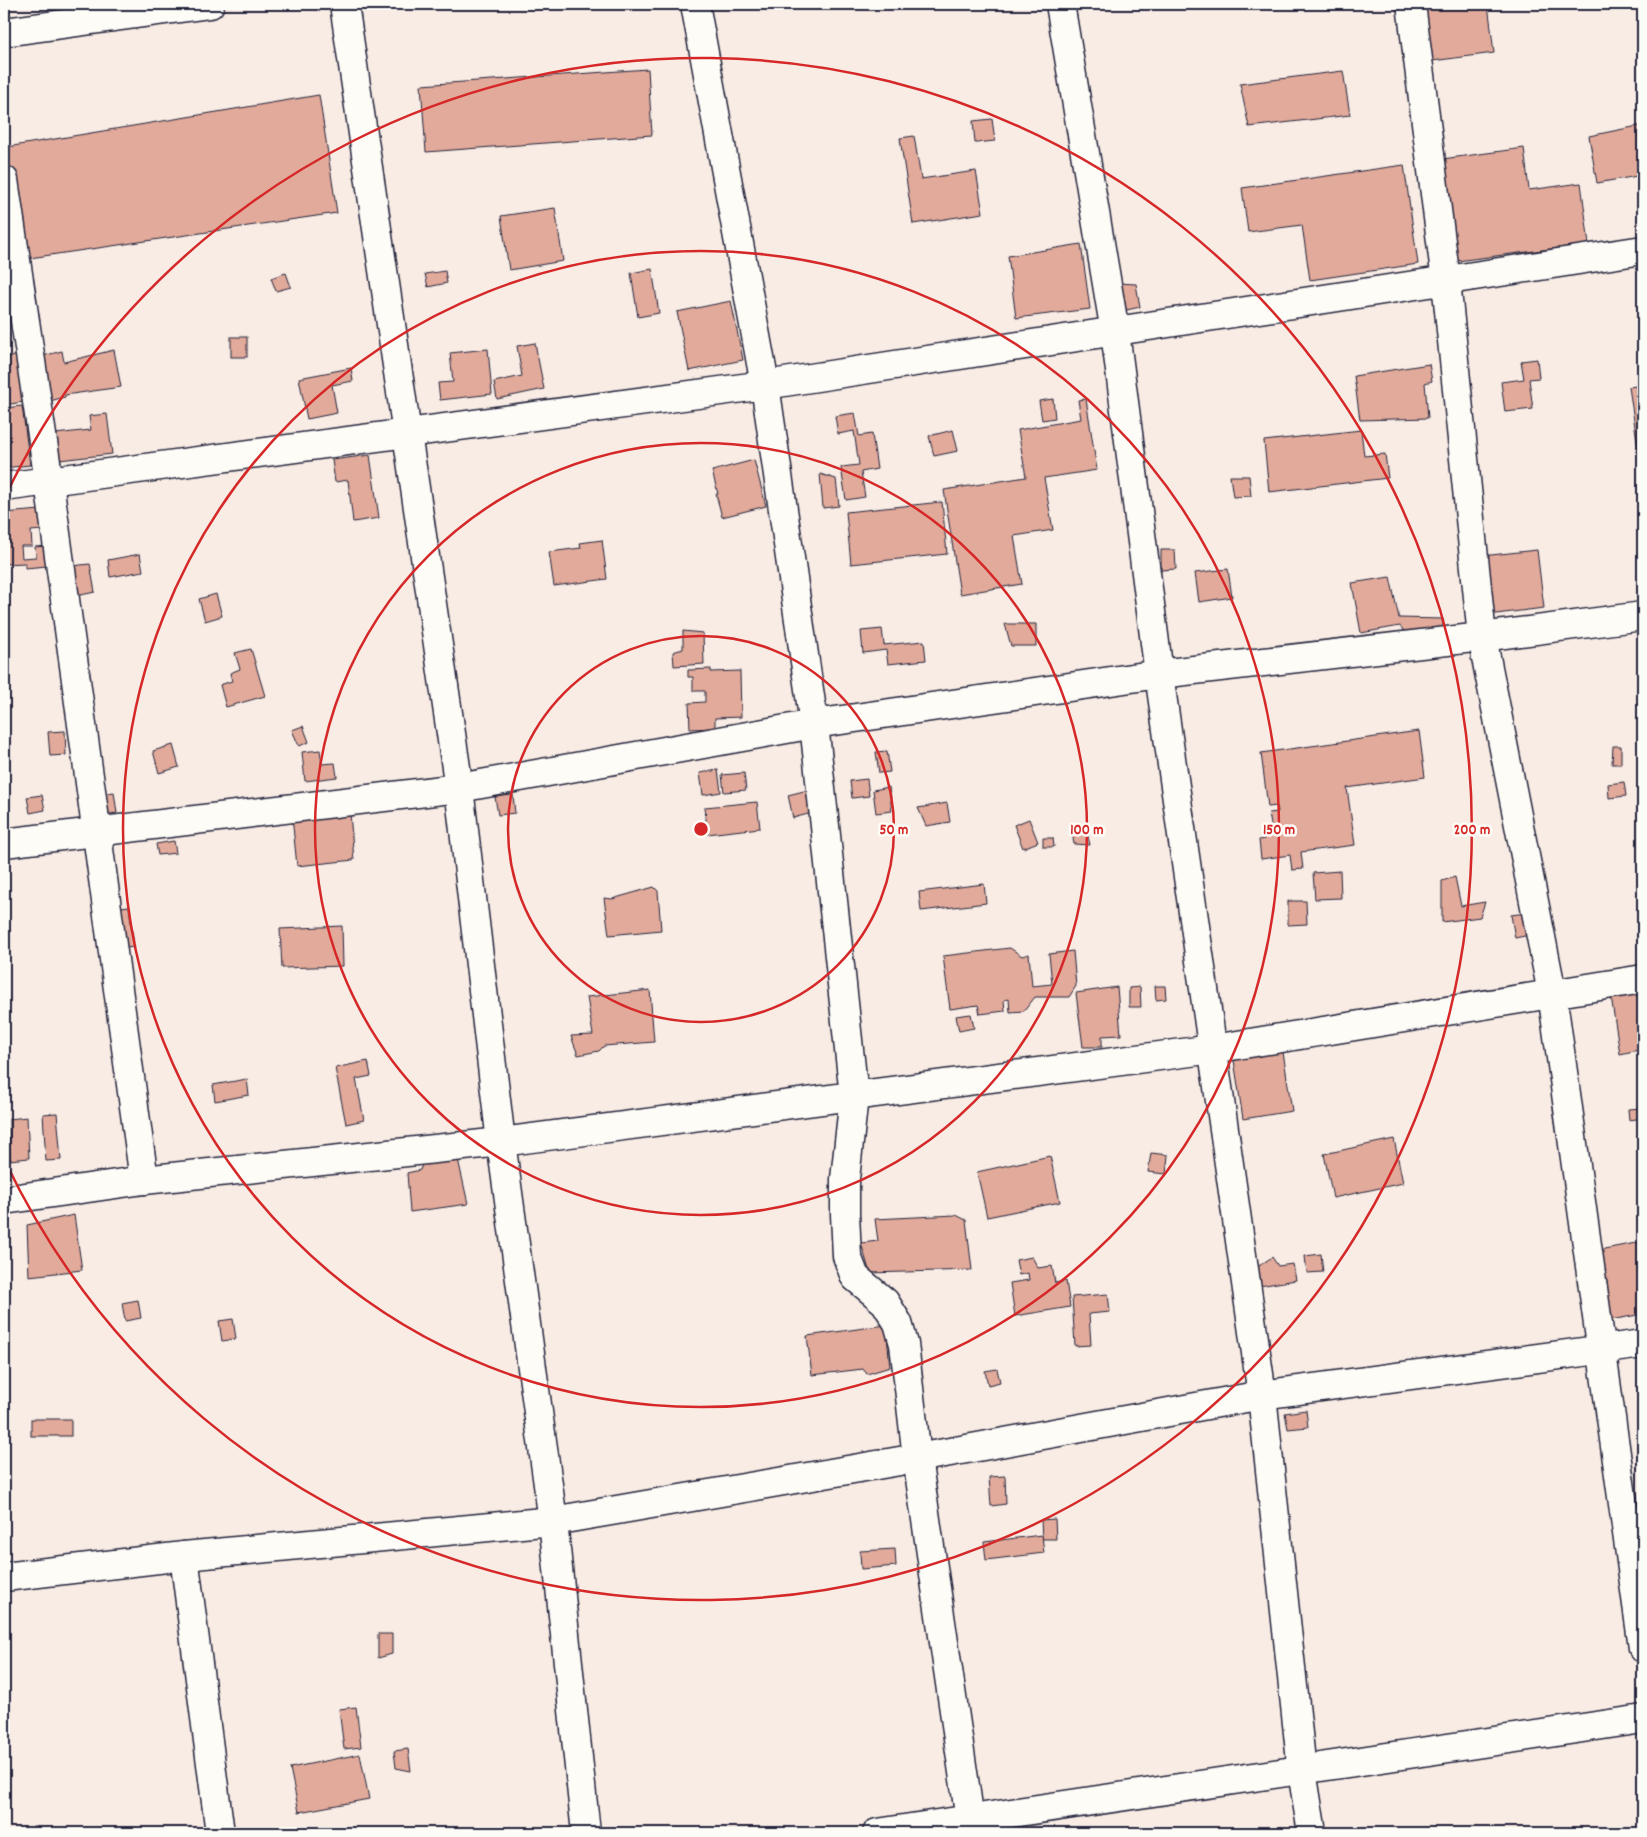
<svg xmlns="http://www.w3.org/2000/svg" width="1647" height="1837" font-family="Dekko,sans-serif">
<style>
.building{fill:#e2aa9a;stroke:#22223b}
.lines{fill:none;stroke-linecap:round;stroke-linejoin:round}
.minor-casing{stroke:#22223b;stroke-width:31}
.highway-casing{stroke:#22223b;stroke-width:31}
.minor{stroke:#fdfcf7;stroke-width:28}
.highway{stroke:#fdfcf7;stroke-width:28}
.ring{fill:none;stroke:#d62828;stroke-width:2.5}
.centre{fill:#d62828;stroke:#fdfcf7;stroke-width:2.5}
.ring-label{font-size:15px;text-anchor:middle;font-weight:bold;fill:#d62828;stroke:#fdfcf7;stroke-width:5;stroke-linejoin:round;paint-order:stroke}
</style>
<rect width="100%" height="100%" fill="#f8ece4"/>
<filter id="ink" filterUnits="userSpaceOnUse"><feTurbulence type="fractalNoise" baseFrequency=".02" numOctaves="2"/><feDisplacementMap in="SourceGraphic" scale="10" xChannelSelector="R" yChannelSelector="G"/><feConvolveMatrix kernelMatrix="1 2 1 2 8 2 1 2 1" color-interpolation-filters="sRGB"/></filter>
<g filter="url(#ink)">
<!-- building -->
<g class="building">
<path d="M1457 4H1488L1494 53 1424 62 1417 9Z"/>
<path d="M648 69 652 135 426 152 421 85Z"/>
<path d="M1343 71 1350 115 1249 127 1240 84Z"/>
<path d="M319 95 337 213 23 259 7 147Z"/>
<path d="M992 119 995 141 975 143 973 121Z"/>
<path d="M1643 125V175L1597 183 1589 136Z"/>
<path d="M914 136 921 179 976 171 983 213 913 224 900 138Z"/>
<path d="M1524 148 1529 190 1581 183 1589 244 1449 262 1435 160Z"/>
<path d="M1404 165 1418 264 1310 280 1302 225 1248 232 1242 188Z"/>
<path d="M555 208 563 261 509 270 501 216Z"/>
<path d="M1081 244 1090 309 1016 318 1008 256Z"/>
<path d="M652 269 659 313 638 317 631 273Z"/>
<path d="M445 271 447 283 428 287 425 274Z"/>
<path d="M286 273 291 287 276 291 271 278Z"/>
<path d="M1117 283 1136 284 1140 307 1122 311Z"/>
<path d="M731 301 743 360 689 371 677 312Z"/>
<rect x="231" y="337" width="16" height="20"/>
<path d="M535 343 544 389 497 399 494 382 522 376 517 346Z"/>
<path d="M488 349 492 394 440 400 438 383 453 382 450 353Z"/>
<path d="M114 350 121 387 65 395V397L46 402 35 358 62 351 64 362Z"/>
<path d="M16 356 23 402 4 405V357Z"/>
<path d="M1537 359 1539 378 1529 379 1533 409 1505 412 1501 382 1524 379 1521 361Z"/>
<path d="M1429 364 1432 381 1425 383 1428 418 1360 420 1354 376Z"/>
<path d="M351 368 353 381 332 385 337 413 307 419 299 378Z"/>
<path d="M1643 385V453L1639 454 1629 387Z"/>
<path d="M1053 399 1055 418 1042 420 1039 401Z"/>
<path d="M1086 399 1097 470 1044 478 1053 530 1014 536 1022 584 960 594 944 490 1026 477 1018 430 1081 419 1078 400Z"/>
<path d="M22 406 30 465 4 468V408Z"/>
<path d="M855 413 859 436 872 434 877 469 861 472 865 497 846 500 841 467 859 465 854 431 838 434 835 416Z"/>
<path d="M107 414 112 454 59 460 55 434 91 430 89 416Z"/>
<path d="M953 430 958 451 934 456 929 436Z"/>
<path d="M1361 430 1364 456 1385 454 1388 478 1269 492 1264 441Z"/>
<path d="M370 455 379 518 353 522 348 480 335 482 332 460Z"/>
<path d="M754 460 766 506 722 517 716 494H718L712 471Z"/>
<path d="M820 474 836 479 839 506 823 508Z"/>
<path d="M1230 476H1249L1251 496 1233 497Z"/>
<path d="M942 502 947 554 851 564 846 512Z"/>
<path d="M41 510 42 530 31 531 32 546H21L22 558 36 557 35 547 46 546 47 566 25 568V563L4 564V513Z"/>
<path d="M602 540 607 579 554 586 549 552 581 548 580 543Z"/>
<path d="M1161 550H1175L1176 569 1161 570Z"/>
<path d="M1537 550 1544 608 1488 615 1482 556Z"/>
<path d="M140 554 143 571 110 577 108 560Z"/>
<path d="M90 564 95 592 76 596 71 566Z"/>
<path d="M1228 569 1232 597 1199 602 1195 573Z"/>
<path d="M1390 577 1399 618 1443 619V630L1404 631 1400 626 1361 633 1352 583Z"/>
<path d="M216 594 222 616 205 621 199 599Z"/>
<path d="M1005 624H1036V646H1011Z"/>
<path d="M882 629 884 645 924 641 926 660 888 664 886 650 863 653 861 631Z"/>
<path d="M683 631 703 633 704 664 674 666 673 652 683 649Z"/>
<path d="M251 649 265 696 226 707 220 685 232 681 230 673 240 669 235 653Z"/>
<path d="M711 669V672L740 671 741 717 715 718V728L690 729 689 703 705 702V691H693V677H688V670Z"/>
<path d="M303 726 309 742 299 746 292 730Z"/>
<path d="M65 731 66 755 50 756 48 732Z"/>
<path d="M1419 731 1425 777 1347 788 1355 845 1301 852 1303 869 1292 870 1290 855 1261 859 1259 840 1264 839 1263 832 1272 831 1269 813 1278 812 1277 806 1268 807 1261 753Z"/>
<path d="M173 745 179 767 159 773 153 751Z"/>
<path d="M1613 746H1621V764H1612Z"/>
<path d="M320 750 322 764 335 763 337 777 305 781 302 752Z"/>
<path d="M887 751 890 772 879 773 876 752Z"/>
<path d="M718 770 721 792 703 795 700 773Z"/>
<path d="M744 773 746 790 724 792 722 775Z"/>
<path d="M867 779 869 796 852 798 850 781Z"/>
<path d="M1624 782 1626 796 1609 798 1608 784Z"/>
<path d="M889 787 892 811 876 813 873 790Z"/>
<path d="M808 790 812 813 793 818 788 795Z"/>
<path d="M114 792 117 813 102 815 100 794Z"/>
<path d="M42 795 45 810 30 813 27 797Z"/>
<path d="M513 795 515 813 498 815 495 797Z"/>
<path d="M349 802 354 860 297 866 291 807Z"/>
<path d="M757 802 760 828 707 834 705 807Z"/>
<path d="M947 803 950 822 926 826 918 808Z"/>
<path d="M1029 819 1038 842 1023 848 1014 825Z"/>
<path d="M1085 824 1090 845 1074 844 1071 827Z"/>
<path d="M1043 838H1053L1054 847H1043Z"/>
<path d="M174 841 176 853 158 855 156 844Z"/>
<path d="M1340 871 1341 898 1315 899 1313 873Z"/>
<path d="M1455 877 1461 906 1485 902 1480 917 1442 922V881Z"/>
<path d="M984 884 986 903 921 911 919 892Z"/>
<path d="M654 887 658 891 661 930 609 935 604 898 612 899Z"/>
<path d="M1288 901H1306L1307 924 1288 925Z"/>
<path d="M129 906 134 947 119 949 113 908Z"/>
<path d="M1526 913 1530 935 1515 938 1511 915Z"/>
<path d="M342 926 343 966 282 968 280 929Z"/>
<path d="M1010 948 1022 956 1029 954 1032 986 1052 984 1049 954 1073 951 1076 986 1069 997H1035L1024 1011 1010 1012 1009 999 1004 1000 1005 1011 980 1014 978 1005 950 1009 943 956Z"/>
<path d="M1155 986H1165L1166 999 1156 1000Z"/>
<path d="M1117 987 1121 1035 1102 1036V1047H1083L1076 993Z"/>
<path d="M1140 987 1141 1007H1129V988Z"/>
<path d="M650 990 654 1042 604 1046 599 1051 578 1055 571 1036 593 1035 587 997Z"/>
<path d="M1643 994V1049L1620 1054 1611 996Z"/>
<path d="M971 1014 974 1028 959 1031 956 1016Z"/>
<path d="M1283 1052 1292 1111 1243 1119 1234 1060Z"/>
<path d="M368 1061 371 1076 356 1079 364 1120 346 1124 335 1068Z"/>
<path d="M247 1079 249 1095 215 1101 213 1085Z"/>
<path d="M1643 1108V1118L1629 1120 1628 1109Z"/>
<path d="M57 1113 61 1160 46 1161 43 1114Z"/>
<path d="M27 1117 29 1158 10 1160 9 1119Z"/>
<path d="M1394 1139 1403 1183 1333 1198 1324 1154Z"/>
<path d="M1151 1153 1168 1155 1166 1174 1148 1172Z"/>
<path d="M1050 1156 1060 1202 987 1217 977 1172Z"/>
<path d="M458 1159 468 1204 410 1212 407 1173 420 1170 423 1162Z"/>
<path d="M74 1215 82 1270 29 1276 27 1225Z"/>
<path d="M956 1215 966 1220 972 1270 870 1273 861 1243 878 1241 875 1219Z"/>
<path d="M1641 1242 1643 1255V1314L1605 1321 1599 1250Z"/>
<path d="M1321 1254 1323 1272 1307 1273 1305 1256Z"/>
<path d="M1032 1257 1038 1268 1052 1266 1055 1283 1066 1281 1070 1307 1015 1316 1010 1283 1029 1280 1028 1273 1019 1275 1016 1260Z"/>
<path d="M1272 1257 1278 1266 1293 1264 1296 1280 1259 1286 1256 1268Z"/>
<path d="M1108 1294 1110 1312 1089 1314 1091 1345 1075 1346 1072 1297Z"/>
<path d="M138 1300 141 1318 125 1321 122 1303Z"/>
<path d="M233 1319 236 1339 222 1341 219 1321Z"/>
<path d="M886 1325 890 1367 867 1374 863 1369 812 1375 807 1336Z"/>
<path d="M997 1369 1000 1382 988 1385 985 1371Z"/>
<path d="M1306 1410 1308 1427 1288 1429 1285 1413Z"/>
<rect x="31" y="1419" width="40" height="17"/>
<path d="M1005 1476 1006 1504 991 1506 989 1477Z"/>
<path d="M1055 1519 1056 1539H1042L1041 1520Z"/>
<path d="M1042 1535 1044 1553 986 1560 984 1542Z"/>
<path d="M895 1549 896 1566 861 1569 860 1551Z"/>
<path d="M378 1634H392V1654L378 1658Z"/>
<path d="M356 1707 361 1747 344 1749 339 1709Z"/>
<path d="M408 1749 411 1771 396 1768 394 1751Z"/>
<path d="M360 1754 369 1799 299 1812 290 1768Z"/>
</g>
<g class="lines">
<!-- minor casing -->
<g class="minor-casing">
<g id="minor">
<path d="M344 4 459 788 501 1142 553 1521 586 1833"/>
<path d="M695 4 765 385 814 724 854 1096 845 1179V1214L847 1256 855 1277 885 1302 898 1323 904 1344 917 1458 970 1820"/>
<path d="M1060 4 1115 332 1159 674 1262 1395 1302 1771 1312 1833"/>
<path d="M1411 4 1446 281 1482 637 1552 993 1643 1648"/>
<path d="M4 180 49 482 144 1180"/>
<path d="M4 487 765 385 1643 250"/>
<path d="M4 843 459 788 814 724 1159 674 1482 637 1643 616"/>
<path d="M4 1200 144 1180 501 1142 1213 1049 1643 979"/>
<path d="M184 1556 220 1833"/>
<path d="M4 1577 184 1556 553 1521 917 1458 1262 1395 1643 1344"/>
<path d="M877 1833 1643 1719"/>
</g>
</g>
<!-- highway casing -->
<g class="highway-casing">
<path id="highway" d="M4 32 210 4"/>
</g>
<!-- minor -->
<use href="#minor" class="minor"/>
<!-- highway -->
<use href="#highway" class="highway"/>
</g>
</g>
<!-- distance rings -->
<g class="ring">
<circle cx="701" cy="829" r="193"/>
<circle cx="701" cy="829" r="386"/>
<circle cx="701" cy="829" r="578"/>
<path d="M5 497A771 771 0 1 1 5 1161"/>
</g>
<circle cx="701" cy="829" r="8" class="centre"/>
<g class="ring-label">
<text x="894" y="834">50 m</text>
<text x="1087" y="834">100 m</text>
<text x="1279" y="834">150 m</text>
<text x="1472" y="834">200 m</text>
</g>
<!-- margin -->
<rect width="1647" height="1837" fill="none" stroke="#fdfcf7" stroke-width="20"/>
<rect x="10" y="10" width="1627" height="1817" fill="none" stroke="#22223b" stroke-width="2" filter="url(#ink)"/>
</svg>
